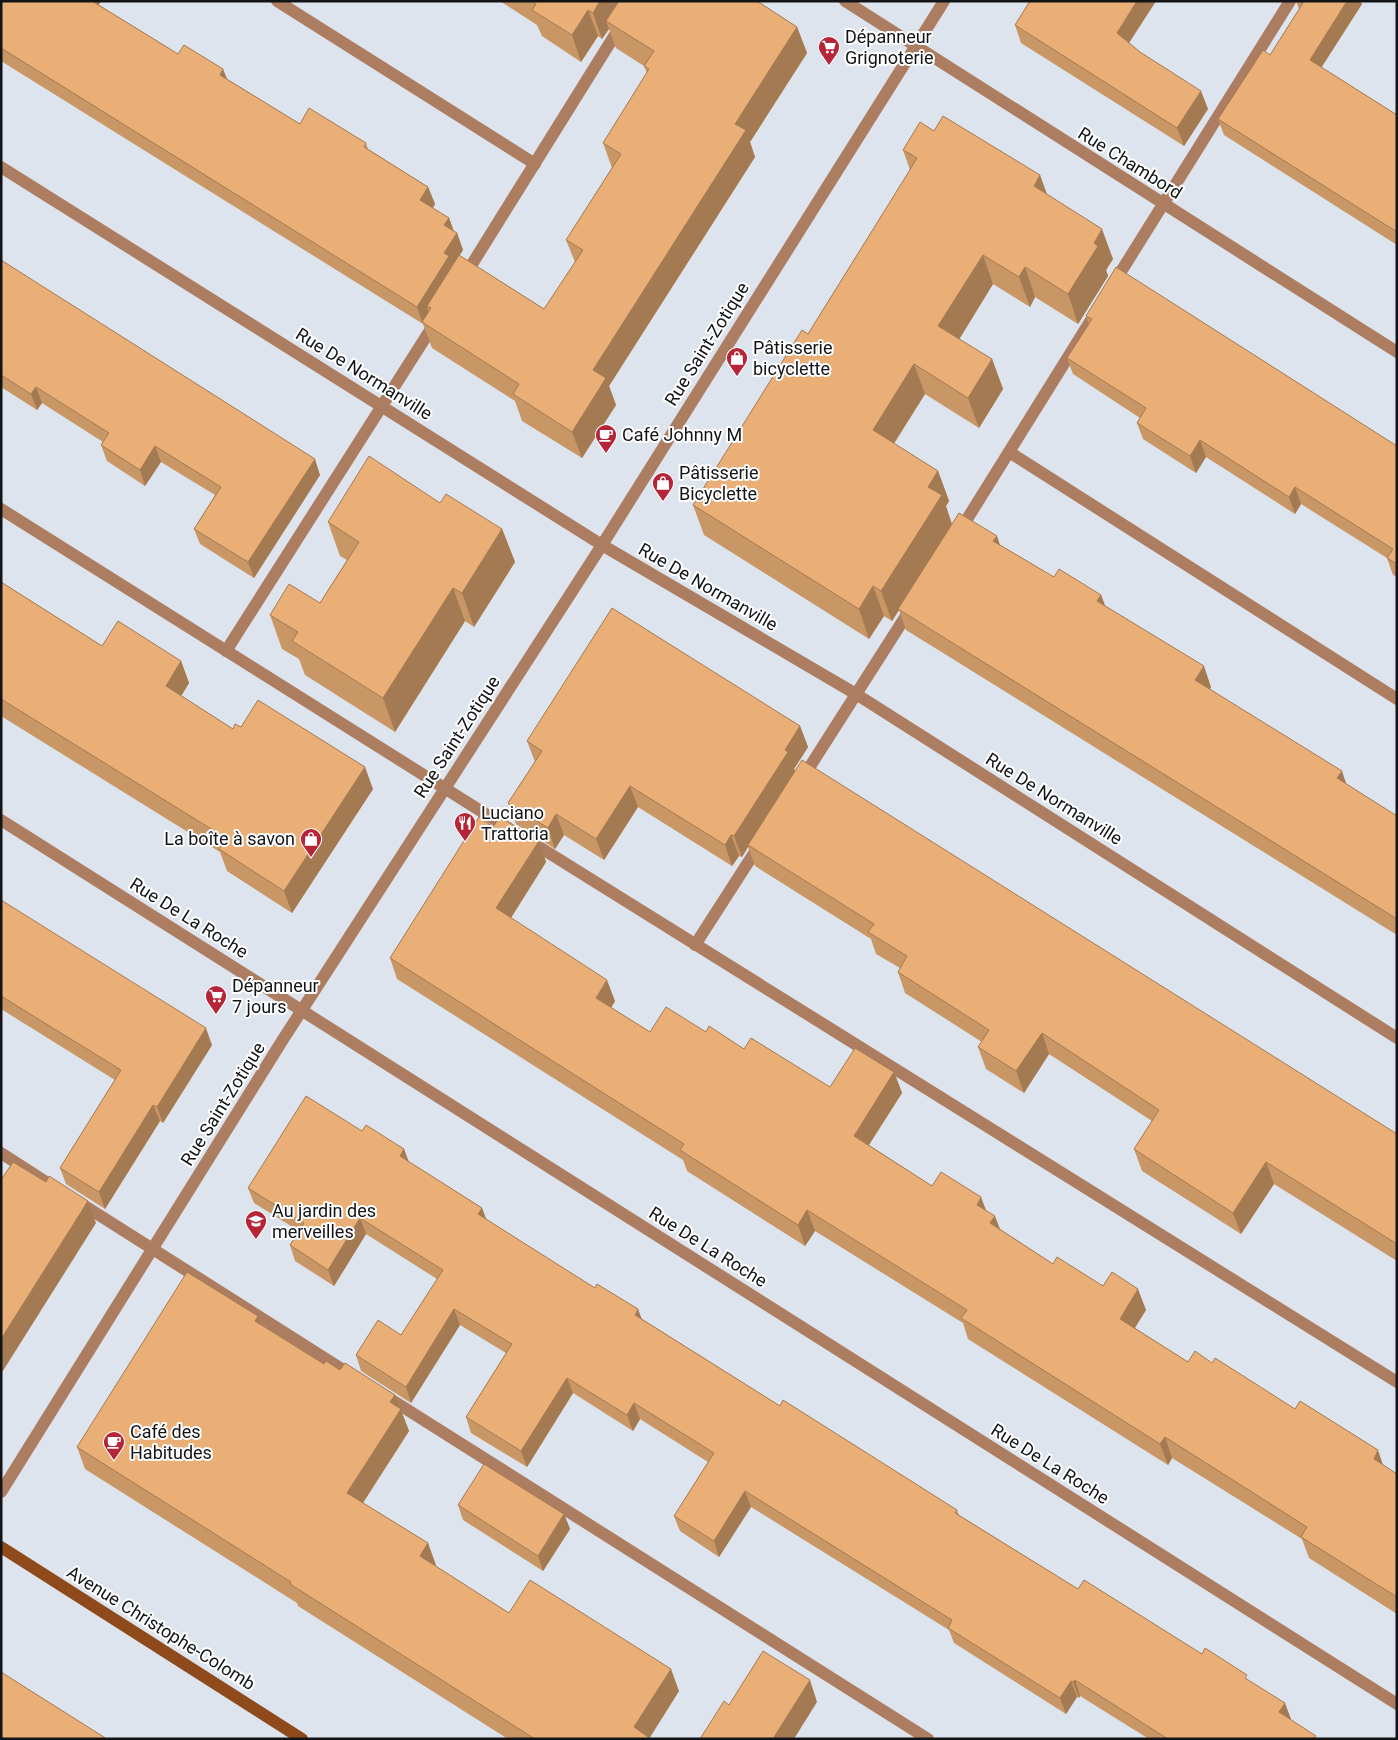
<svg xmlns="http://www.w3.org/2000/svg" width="1398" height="1740" font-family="Roboto,sans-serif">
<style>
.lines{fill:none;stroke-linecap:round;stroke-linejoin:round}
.service{stroke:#ad7d61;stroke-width:12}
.minor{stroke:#ad7d61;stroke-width:12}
.tertiary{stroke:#ad7d61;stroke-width:12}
.secondary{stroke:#8e4a1b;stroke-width:12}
.wall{fill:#c99665}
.shaded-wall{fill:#a47a53}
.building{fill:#eaaf76;stroke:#a47a53}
.labels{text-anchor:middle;stroke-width:4;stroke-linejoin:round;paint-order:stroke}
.poi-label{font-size:18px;fill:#121417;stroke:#fff;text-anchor:start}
.street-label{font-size:18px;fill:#121417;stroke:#fff}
</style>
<rect width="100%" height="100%" fill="#dee4ed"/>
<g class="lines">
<!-- service -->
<g class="service">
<path d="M277 1 535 164"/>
<path d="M464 277 636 1"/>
<path d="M1112 286 1290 1"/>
<path d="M1009 452 1397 699"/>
<path d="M1 509 511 830"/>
<path d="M959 532 1098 309"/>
<path d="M226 651 436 321"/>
<path d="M802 779 911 608"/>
<path d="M528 840 1397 1382"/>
<path d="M695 945 760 844"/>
<path d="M1 1153 60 1191"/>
<path d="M77 1201 356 1378"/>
<path d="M384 1395 928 1739"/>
</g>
<!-- minor -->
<g class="minor">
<path d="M845 1 1397 352"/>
<path d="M1 167 602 545 856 694 1397 1038"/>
<path d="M1 820 1397 1704"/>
</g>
<!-- tertiary -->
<path class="tertiary" d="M1 1492 282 1041 602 545 944 1"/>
<!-- secondary -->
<path class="secondary" d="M1 1547 302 1739"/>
</g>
<!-- wall -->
<g class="wall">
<path d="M1 1 99 5 178 54 227 79 300 124 366 143 368 149 428 187 435 204 433 208 449 218 454 231 457 233 463 250 459 255 544 309 575 262 566 240 612 168 603 143 647 73 644 66 616 48 609 29 602 39 598 36 581 62 542 36 537 25 500 1H757L797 27 807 53 750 142 755 157 609 386 616 405 582 458 522 421 515 401 432 348 423 324 1 61Z"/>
<path d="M1030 1H1156L1129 43 1208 109 1184 146 1021 43 1015 25Z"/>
<path d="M1296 1H1360L1362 4 1321 67 1397 115V245L1224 135 1218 119 1270 55 1299 9Z"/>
<path d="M934 131 1048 195 1113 259 1106 270 1108 276 1078 324 1035 297 1030 307 993 284 959 339 992 359 1003 389 979 428 925 394 894 444 938 471 949 501 946 506 952 524 1000 545 1054 577 1101 595 1105 606 1211 687 1210 689 1347 785 1397 816V935L906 630 899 610 892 621 884 616 869 639 704 535 693 505 808 334 910 170 903 150Z"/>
<path d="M1 260 320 475 254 578 200 544 194 529 215 495 161 462 145 486 107 461 101 445 103 442 42 403 37 410 1 387Z"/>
<path d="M1086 316 1397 446V577L1393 575 1387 558 1301 504 1295 514 1206 457 1196 473 1143 439 1137 423 1140 418 1073 374 1067 358 1089 324Z"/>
<path d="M440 503 502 529 515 562 474 627 465 621 395 732 305 675 299 659 282 649 270 615 320 603 347 560 340 556 328 522Z"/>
<path d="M1 582 102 646 181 661 189 683 181 696 233 729 241 727 373 789 292 913 227 871 220 852 1 716Z"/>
<path d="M800 726 808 747 794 769 795 771 1397 1134V1261L1274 1184 1241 1234 1142 1171 1134 1149 1152 1121 1049 1054 1024 1093 986 1069 978 1047 982 1042 905 993 898 972 900 968 876 954 871 939 755 866 748 847 742 857 739 856 732 866 638 807 604 860 564 835 555 849 516 824 508 803 535 762 527 741Z"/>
<path d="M493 827 539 841 546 862 511 918 615 1001 611 1008 650 1032H706L830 1087 894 1072 902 1093 869 1145 932 1186 986 1211 1000 1229 1053 1264 1103 1286 1146 1310 1135 1328 1188 1362 1212 1363 1397 1474V1614L1309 1558 1302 1539 1172 1458 1168 1465 968 1339 963 1323 815 1231 805 1246 687 1171 683 1160 397 979 390 958Z"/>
<path d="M1 900 212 1045 163 1123 160 1121 105 1209 66 1184 60 1168 115 1080 1 1009Z"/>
<path d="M362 1131 404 1149 408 1161 482 1208 486 1219 642 1319 780 1406 957 1510 959 1515 1078 1589 1202 1654 1249 1681 1291 1719 1290 1720 1317 1739H1149L1080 1696 1079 1698 1077 1697 1066 1714 954 1643 949 1630 751 1507 719 1557 680 1531 674 1516 708 1462 640 1419 633 1431 573 1393 527 1467 471 1433 466 1417 506 1353 460 1325 411 1403 361 1371 356 1355 401 1335 437 1279 366 1234 334 1286 295 1261 290 1245 299 1231 254 1203 248 1188Z"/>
<path d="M258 1316 261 1324 324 1364 340 1370 395 1395 409 1431 363 1503 428 1543 435 1566 509 1613 679 1691 649 1738 651 1739H508L298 1606 297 1603 85 1469 77 1447Z"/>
<path d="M458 1505 564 1514 570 1529 543 1571 463 1520Z"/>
</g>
<!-- shaded-wall -->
<g class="shaded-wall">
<path d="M88 1H101L93 15Z"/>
<path d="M600 1H626L606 21 609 29 602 39 593 13Z"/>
<path d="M1137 1H1156L1123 52 1117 33Z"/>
<path d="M1347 1H1360L1362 4 1316 76 1310 60Z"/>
<path d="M588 10 598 36 581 62 572 35Z"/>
<path d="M797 27 807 53 750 142 755 157 609 386 616 405 582 458 572 432 593 370 735 124Z"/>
<path d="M223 69 230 86 220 75Z"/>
<path d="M1201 91 1208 109 1184 146 1177 128Z"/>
<path d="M1040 175 1051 205 1034 186Z"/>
<path d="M428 187 435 204 427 217 420 200Z"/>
<path d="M449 218 455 235 444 225Z"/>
<path d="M1102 229 1113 259 1106 270 1108 276 1078 324 1068 294 1094 243Z"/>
<path d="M457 233 463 250 453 266 431 308 427 306 429 313 422 322 423 324 417 307 444 253Z"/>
<path d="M983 255 993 284 949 356 938 326Z"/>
<path d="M1025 267 1035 297 1030 307 1019 277Z"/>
<path d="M992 359 1003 389 979 428 968 398Z"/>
<path d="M914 364 925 394 883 460 873 430Z"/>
<path d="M36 387 42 403 37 410 31 394Z"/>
<path d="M1200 440 1206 457 1196 473 1190 456Z"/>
<path d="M155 446 161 462 145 486 140 470Z"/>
<path d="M315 459 320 475 254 578 248 562Z"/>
<path d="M938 471 949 501 946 506 952 525 892 621 881 591 928 487Z"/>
<path d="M1295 487 1301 504 1295 514 1289 497Z"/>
<path d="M502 529 515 562 474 627 462 593Z"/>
<path d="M997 536 1004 557 993 541Z"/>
<path d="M873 586 884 616 869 639 859 609Z"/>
<path d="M453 588 465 621 395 732 383 698Z"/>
<path d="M1101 595 1109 616 1097 601Z"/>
<path d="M181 661 189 683 174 708 166 686Z"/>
<path d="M1204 666 1211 687 1203 700 1195 680Z"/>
<path d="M800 726 808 747 794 769 796 773 748 845V847L742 857 734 836 785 750Z"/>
<path d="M365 767 373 789 292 913 284 891Z"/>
<path d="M1342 771 1349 792 1337 778Z"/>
<path d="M630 786 638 807 604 860 596 839Z"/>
<path d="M556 814 564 835 555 849 548 828Z"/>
<path d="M731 835 739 856 732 866 725 845Z"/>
<path d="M539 841 546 862 504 929 496 908Z"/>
<path d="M607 980 615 1001 604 1019 596 998Z"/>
<path d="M206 1028 212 1045 163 1123 157 1107Z"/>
<path d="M1042 1033 1049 1054 1024 1093 1016 1071Z"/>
<path d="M894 1072 902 1093 861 1157 854 1136Z"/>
<path d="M153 1105 160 1121 105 1209 99 1192Z"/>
<path d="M404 1149 410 1165 400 1156Z"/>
<path d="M1266 1162 1274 1184 1241 1234 1233 1213Z"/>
<path d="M981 1197 989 1218 977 1205Z"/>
<path d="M88 1201 96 1223 1 1374V1339Z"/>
<path d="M482 1208 488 1224 478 1214Z"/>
<path d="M807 1210 815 1231 805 1246 798 1225Z"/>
<path d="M995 1216 1003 1237 990 1223Z"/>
<path d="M360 1218 366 1234 334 1286 328 1270Z"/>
<path d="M1138 1289 1146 1310 1127 1340 1120 1319Z"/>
<path d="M454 1309 460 1325 411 1403 406 1387Z"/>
<path d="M638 1309 644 1325 635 1315Z"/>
<path d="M258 1316 266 1338 255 1321Z"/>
<path d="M567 1378 573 1393 527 1467 521 1451Z"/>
<path d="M395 1395 409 1431 355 1515 347 1493 390 1402Z"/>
<path d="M634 1403 640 1419 633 1431 627 1415Z"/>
<path d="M1165 1437 1172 1458 1168 1465 1160 1444Z"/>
<path d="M1378 1450 1385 1471 1374 1459Z"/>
<path d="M745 1491 751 1507 719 1557 714 1541Z"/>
<path d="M564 1514 570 1529 543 1571 538 1556Z"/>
<path d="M428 1543 436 1565 428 1578 420 1556Z"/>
<path d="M671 1669 679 1691 649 1739 634 1727Z"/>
<path d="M810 1680 817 1702 794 1739H775L774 1737Z"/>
<path d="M1075 1680 1080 1696 1079 1698 1073 1682Z"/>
<path d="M1071 1681 1077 1697 1066 1714 1060 1698Z"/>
<path d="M1285 1703 1291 1719 1285 1728 1279 1712Z"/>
</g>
<!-- building -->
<g class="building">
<path d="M1 1H92L178 54 184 45 223 69 220 75 300 124 309 108 366 143 364 147 428 187 420 200 449 218 444 225 457 233 444 253 449 256 417 307 1 48Z"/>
<path d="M532 1H600L593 13 588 10 572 35 532 10 536 4Z"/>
<path d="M619 1H757L797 27 735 124 746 130 593 370 606 378 572 432 513 394 519 384 422 322 431 308 427 306 459 255 544 309 583 250 566 240 621 154 603 143 649 69 644 66 654 51 606 21Z"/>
<path d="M1030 1H1137L1117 33 1140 52 1201 91 1177 128 1015 25Z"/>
<path d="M1301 1H1347L1310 60 1397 115V232L1218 119 1263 50 1270 55 1303 3Z"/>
<path d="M943 116 1040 175 1034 186 1102 229 1094 243 1098 246 1068 294 1025 267 1019 277 983 255 938 326 992 359 968 398 914 364 873 430 938 471 928 487 942 495 881 591 873 586 859 609 693 505 802 330 808 334 908 173 917 158 903 150 920 122 934 131Z"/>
<path d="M1 260 315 459 248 562 194 529 221 487 155 446 140 470 101 445 109 433 36 387 31 394 1 375Z"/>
<path d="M1116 267 1397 446V564L1387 558 1393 549 1295 487 1289 497 1200 440 1190 456 1137 423 1146 408 1067 358 1092 319 1086 316Z"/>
<path d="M369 456 440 503 446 494 502 529 462 593 453 588 383 698 292 641 298 632 270 615 289 584 320 603 359 542 328 522Z"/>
<path d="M959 513 997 536 993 541 1054 577 1059 569 1101 595 1097 601 1204 666 1195 680 1342 771 1337 778 1397 816V919L898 609Z"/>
<path d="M1 582 102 646 118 621 181 661 166 686 233 729 235 724 241 727 258 700 365 767 284 891 219 849 226 838 1 699Z"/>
<path d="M612 608 800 726 785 750 788 752 734 836 731 835 725 845 630 786 596 839 556 814 548 828 508 803 542 751 527 741Z"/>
<path d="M802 760 1397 1134V1244L1266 1162 1233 1213 1134 1149 1159 1110 1042 1033 1016 1071 978 1047 989 1030 898 972 907 956 868 932 874 924 748 845Z"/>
<path d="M479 817 493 827 500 817 539 841 496 908 607 980 596 998 650 1032 666 1007 706 1032 709 1026 744 1049 751 1038 830 1087 855 1048 894 1072 854 1136 932 1186 941 1172 981 1197 977 1205 995 1216 990 1223 1053 1264 1057 1257 1103 1286 1112 1272 1138 1289 1120 1319 1188 1362 1195 1351 1212 1363 1215 1358 1295 1409 1300 1401 1378 1450 1374 1459 1397 1474V1597L1301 1537 1307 1527 1165 1437 1160 1444 961 1318 967 1310 807 1210 798 1225 680 1150 684 1144 390 958Z"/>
<path d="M1 900 206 1028 157 1107 153 1105 99 1192 60 1168 121 1070 1 996Z"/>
<path d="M306 1096 362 1131 366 1125 404 1149 400 1156 482 1208 478 1214 595 1288 597 1284 638 1309 635 1315 780 1406 783 1400 957 1510 955 1513 1078 1589 1084 1580 1202 1654 1205 1648 1247 1675 1245 1678 1285 1703 1279 1712 1316 1736 1314 1739H1168L1075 1680 1073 1682 1071 1681 1060 1698 948 1628 952 1620 745 1491 714 1541 674 1516 714 1453 634 1403 627 1415 567 1378 521 1451 466 1417 512 1344 454 1309 406 1387 356 1355 378 1320 401 1335 443 1270 360 1218 328 1270 290 1245 304 1223 248 1188Z"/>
<path d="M13 1162 46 1182 49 1176 88 1201 1 1339V1180Z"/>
<path d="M187 1272 258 1316 255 1321 324 1364 326 1361 340 1370 345 1363 395 1395 390 1402 401 1409 347 1493 428 1543 420 1556 509 1613 530 1580 671 1669 634 1727 651 1739H535L290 1584 291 1582 77 1447Z"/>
<path d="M484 1464 564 1514 538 1556 458 1505Z"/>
<path d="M763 1651 810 1680 774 1737 777 1739H700L724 1701 729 1705Z"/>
<path d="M1 1672 107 1739H1Z"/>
</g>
<!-- icons -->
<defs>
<g id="supermarket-pin" transform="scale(1.125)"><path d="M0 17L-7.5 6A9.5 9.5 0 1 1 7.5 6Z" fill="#b62537" stroke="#fff"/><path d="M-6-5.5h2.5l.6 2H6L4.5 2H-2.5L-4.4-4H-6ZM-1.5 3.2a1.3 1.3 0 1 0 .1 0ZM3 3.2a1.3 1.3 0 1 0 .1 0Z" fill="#fff"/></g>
<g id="shop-pin" transform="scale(1.125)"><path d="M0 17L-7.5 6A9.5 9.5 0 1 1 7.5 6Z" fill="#b62537" stroke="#fff"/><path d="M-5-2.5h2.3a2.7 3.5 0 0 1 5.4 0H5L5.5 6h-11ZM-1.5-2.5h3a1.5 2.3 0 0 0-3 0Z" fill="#fff"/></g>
<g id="cafe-pin" transform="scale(1.125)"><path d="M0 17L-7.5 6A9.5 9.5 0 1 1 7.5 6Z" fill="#b62537" stroke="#fff"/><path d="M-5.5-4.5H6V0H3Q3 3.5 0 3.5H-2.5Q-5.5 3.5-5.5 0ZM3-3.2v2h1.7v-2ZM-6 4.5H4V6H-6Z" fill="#fff"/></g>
<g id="restaurant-pin" transform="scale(1.125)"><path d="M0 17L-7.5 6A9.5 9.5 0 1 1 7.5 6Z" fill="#b62537" stroke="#fff"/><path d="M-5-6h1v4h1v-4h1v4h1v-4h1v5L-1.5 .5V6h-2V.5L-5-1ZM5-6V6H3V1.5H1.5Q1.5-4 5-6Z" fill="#fff"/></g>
<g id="school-pin" transform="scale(1.125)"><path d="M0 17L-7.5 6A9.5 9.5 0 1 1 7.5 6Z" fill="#b62537" stroke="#fff"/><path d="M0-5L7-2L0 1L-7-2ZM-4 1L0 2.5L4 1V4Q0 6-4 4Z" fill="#fff"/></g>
</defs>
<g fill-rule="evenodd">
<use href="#supermarket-pin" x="829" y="47"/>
<use href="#shop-pin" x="737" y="358"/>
<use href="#cafe-pin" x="606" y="435"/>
<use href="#shop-pin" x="663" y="483"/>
<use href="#restaurant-pin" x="465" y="823"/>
<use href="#shop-pin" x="311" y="839"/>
<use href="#supermarket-pin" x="216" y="996"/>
<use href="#school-pin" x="256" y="1221"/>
<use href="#cafe-pin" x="114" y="1442"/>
</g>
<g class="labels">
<!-- poi labels -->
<g class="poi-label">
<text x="845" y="43">Dépanneur<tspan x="845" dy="21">Grignoterie</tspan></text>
<text x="753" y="354">Pâtisserie<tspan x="753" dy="21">bicyclette</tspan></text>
<text x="622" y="441">Café Johnny M</text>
<text x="679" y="479">Pâtisserie<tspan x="679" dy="21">Bicyclette</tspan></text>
<text x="481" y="819">Luciano<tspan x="481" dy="21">Trattoria</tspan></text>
<text x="295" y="845" text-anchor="end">La boîte à savon</text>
<text x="232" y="992">Dépanneur<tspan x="232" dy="21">7 jours</tspan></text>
<text x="272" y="1217">Au jardin des<tspan x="272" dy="21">merveilles</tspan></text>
<text x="130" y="1438">Café des<tspan x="130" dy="21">Habitudes</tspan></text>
</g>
<!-- street labels -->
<g class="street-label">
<text transform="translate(1130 163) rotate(32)" y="6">Rue Chambord</text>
<text transform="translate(707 344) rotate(-58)" y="6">Rue Saint-Zotique</text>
<text transform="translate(364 374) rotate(32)" y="6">Rue De Normanville</text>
<text transform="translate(708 587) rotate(30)" y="6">Rue De Normanville</text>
<text transform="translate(457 737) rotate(-57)" y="6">Rue Saint-Zotique</text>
<text transform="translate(1054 799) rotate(32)" y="6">Rue De Normanville</text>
<text transform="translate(189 918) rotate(32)" y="6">Rue De La Roche</text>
<text transform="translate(223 1104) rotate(-58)" y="6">Rue Saint-Zotique</text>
<text transform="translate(708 1247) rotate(32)" y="6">Rue De La Roche</text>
<text transform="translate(1050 1464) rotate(32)" y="6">Rue De La Roche</text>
<text transform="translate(161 1628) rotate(32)" y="6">Avenue Christophe-Colomb</text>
</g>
</g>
<!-- border -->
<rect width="1398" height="1740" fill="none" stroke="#121417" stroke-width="5"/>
</svg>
